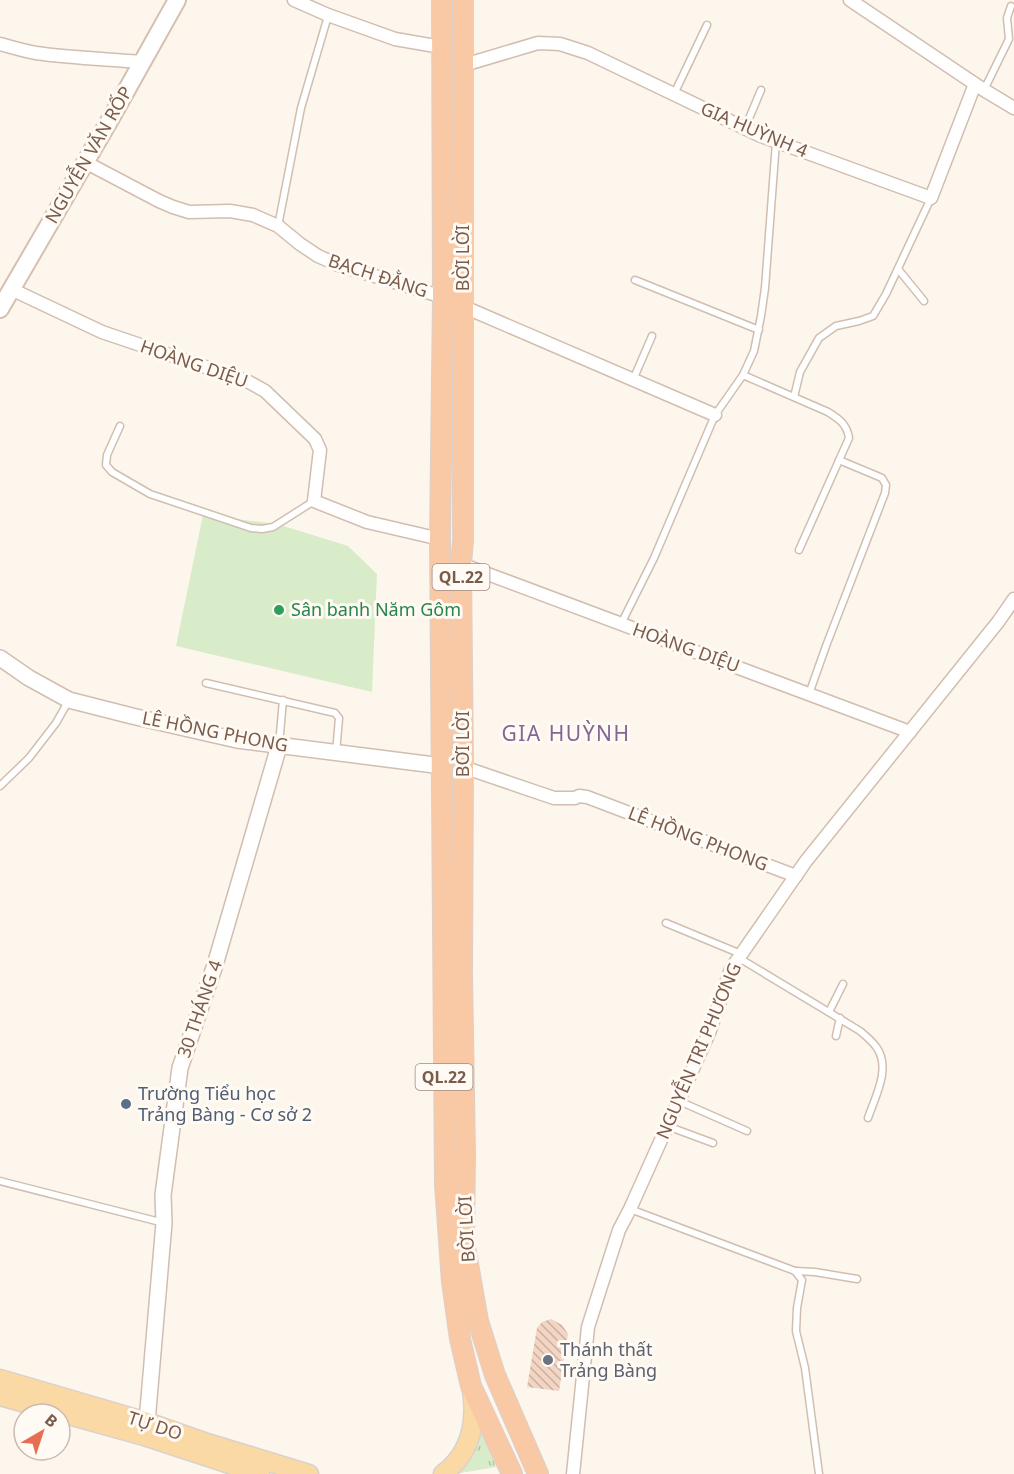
<svg xmlns="http://www.w3.org/2000/svg" width="1014" height="1474" font-family="'Noto Sans',sans-serif">
<style>
.grass{fill:url(#grass-tufts)}
.park{fill:#d8ecc9}
.building{fill:url(#building-back-hatch)}
.lines{fill:none;stroke-linecap:round;stroke-linejoin:round}
.service-casing{stroke:#d1beb0;stroke-width:9}
.minor-casing{stroke:#d1beb0;stroke-width:15}
.tertiary-casing{stroke:#d1beb0;stroke-width:18}
.secondary-casing{stroke:#d6c0b0;stroke-width:20}
.primary-casing{stroke:#dad1cd;stroke-width:21}
.trunk-casing{stroke:#dad1cd;stroke-width:22}
.service{stroke:#fff;stroke-width:6}
.minor{stroke:#fff;stroke-width:12}
.tertiary{stroke:#fff;stroke-width:15}
.secondary{stroke:#fff;stroke-width:16}
.primary{stroke:#fbd9a5;stroke-width:18}
.trunk{stroke:#f9c8a4;stroke-width:20}
.leisure-dot{fill:#2e9e5b;stroke:#fffaf3;stroke-width:2}
.service-dot{fill:#5c6f8a;stroke:#fffaf3;stroke-width:2}
.worship-dot{fill:#6b7280;stroke:#fffaf3;stroke-width:2}
.labels{text-anchor:middle;stroke-width:6;stroke-linejoin:round;paint-order:stroke}
.shield{fill:#fffaf3;stroke:#a28b7f;stroke-width:1.5}
.shield-label{font-size:16px;font-weight:bold;fill:#7a5c4d}
.street-label{font-size:18px;fill:#7a5c4d;stroke:#fffaf3}
.leisure-label{font-size:18px;fill:#27864d;stroke:#fffaf3;text-anchor:start}
.service-label{font-size:18px;fill:#4e5e75;stroke:#fffaf3;text-anchor:start}
.worship-label{font-size:18px;fill:#5b616d;stroke:#fffaf3;text-anchor:start}
.quarter-label{font-size:21px;letter-spacing:1.5px;fill:#846695;stroke:#fffaf3}
</style>
<defs>
<pattern id="grass-tufts" width="24" height="20" patternUnits="userSpaceOnUse" patternTransform="scale(1.5)"><rect width="24" height="20" fill="#d8ecc9"/><path d="M3 7l-1-3M5 7V3M7 7l1-3M15 17l-1-3M17 17v-4M19 17l1-3" fill="none" stroke="#b4c2a5"/></pattern>
<pattern id="building-back-hatch" width="6" height="6" patternUnits="userSpaceOnUse" patternTransform="scale(1.5)"><rect width="6" height="6" fill="#f3d5c3"/><path d="M-1 5l2 2M0 0l6 6M5-1l2 2" fill="none" stroke="#cab0a1"/></pattern>
</defs>
<rect width="100%" height="100%" fill="#fdf6ec"/>
<!-- grass -->
<path class="grass" d="M482 1429 496 1467 455 1474 464 1462Z"/>
<!-- park -->
<path class="park" d="M203 515 277 524 348 546 377 574 372 692 176 646Z"/>
<!-- building -->
<path class="building" d="M551 1319 562 1325 568 1334 559 1391 527 1387 537 1328 542 1322Z"/>
<g class="lines">
<!-- service casing -->
<g class="service-casing">
<g id="service">
<path d="M984 90 1009 39 1007 18 1011 6"/>
<path d="M674 94 707 25"/>
<path d="M745 128 761 90"/>
<path d="M278 226 301 108 328 16"/>
<path d="M898 269 924 301"/>
<path d="M635 280 759 330"/>
<path d="M743 375 828 412C839 419 847 424 849 438L799 550"/>
<path d="M633 380 652 336"/>
<path d="M794 397 800 372 819 338 836 326 859 321 873 316 886 294 931 198"/>
<path d="M120 426 107 455 106 465 112 472 150 494 251 528 262 529 273 527 314 501"/>
<path d="M621 624 654 558 715 415 743 375 754 351 761 316 765 288 776 142"/>
<path d="M206 683 335 713 339 718 336 753"/>
<path d="M809 694 826 646 885 493 886 485 882 478 839 460"/>
<path d="M279 745 283 700"/>
<path d="M0 786 29 758 56 723 69 700"/>
<path d="M666 923 741 954"/>
<path d="M739 958 860 1031C866 1036 873 1042 877 1048 891 1069 875 1097 868 1118"/>
<path d="M829 1012 843 984"/>
<path d="M836 1036 840 1018"/>
<path d="M679 1101 747 1131"/>
<path d="M667 1126 713 1143"/>
<path d="M0 1181 164 1223"/>
<path d="M630 1209 795 1271 802 1280 797 1308 796 1331 805 1368 819 1474"/>
<path d="M795 1271 815 1272 857 1279"/>
</g>
</g>
<!-- minor casing -->
<g class="minor-casing">
<g id="minor">
<path d="M294 0 328 15 395 39 441 47"/>
<path d="M850 0 984 90 1014 108"/>
<path d="M0 44C12 47 24 51 36 53 71 58 107 59 142 62"/>
<path d="M464 65 538 43 560 44 588 53 761 136 931 198 975 84"/>
<path d="M85 162 159 201 173 207 189 212 230 211 253 215 278 226 300 244 318 256 336 264 443 297"/>
<path d="M11 289 102 332 247 381 265 391 315 439 320 450 314 501 367 522 440 539"/>
<path d="M462 306 715 415"/>
<path d="M461 564 910 732"/>
<path d="M463 767 554 798H575L579 796 587 797 796 876"/>
<path d="M573 1474 588 1327 619 1230 630 1209 709 1033 731 969 806 861 998 622 1014 599"/>
</g>
</g>
<!-- tertiary casing -->
<g class="tertiary-casing">
<g id="tertiary">
<path d="M0 658 29 678 69 700 132 716 237 740 442 766"/>
<path d="M147 1422 164 1223 163 1195 180 1068 215 965 279 746"/>
</g>
</g>
<!-- secondary casing -->
<g class="secondary-casing">
<path id="secondary" d="M0 309 111 118 177 0"/>
</g>
<!-- primary casing -->
<g class="primary-casing">
<g id="primary">
<path d="M0 1379 147 1422 204 1442 309 1474"/>
<path d="M0 1396 144 1436 260 1474"/>
<path d="M443 1474C471 1453 477 1423 472 1390"/>
</g>
</g>
<!-- trunk casing -->
<g class="trunk-casing">
<g id="trunk">
<path d="M442 0 443 297 440 539 445 1185 452 1282 460 1339 471 1386 512 1474"/>
<path d="M463 0V541L461 564 463 767 462 973 465 1154 464 1241 478 1321 495 1375 538 1474"/>
</g>
</g>
<!-- service -->
<use href="#service" class="service"/>
<!-- minor -->
<use href="#minor" class="minor"/>
<!-- tertiary -->
<use href="#tertiary" class="tertiary"/>
<!-- secondary -->
<use href="#secondary" class="secondary"/>
<!-- primary -->
<use href="#primary" class="primary"/>
<!-- trunk -->
<use href="#trunk" class="trunk"/>
</g>
<!-- markers -->
<circle class="leisure-dot" cx="279" cy="610" r="6"/>
<circle class="service-dot" cx="126" cy="1104" r="6"/>
<circle class="worship-dot" cx="548" cy="1360" r="6"/>
<g class="labels">
<!-- shield labels -->
<g class="shield">
<rect x="432.5" y="564" width="57" height="26" rx="4.5"/>
<rect x="415.5" y="1064" width="57" height="26" rx="4.5"/>
</g>
<g class="shield-label">
<text x="461" y="583">QL.22</text>
<text x="444" y="1083">QL.22</text>
</g>
<!-- street labels -->
<g class="street-label">
<text transform="translate(754 130) rotate(23)" y="6">GIA HUỲNH 4</text>
<text transform="translate(89 155) rotate(-60)" y="6">NGUYỄN VĂN RỐP</text>
<text transform="translate(463 258) rotate(-90)" y="6">BỜI LỜI</text>
<text transform="translate(378 276) rotate(18)" y="6">BẠCH ĐẰNG</text>
<text transform="translate(194 364) rotate(19)" y="6">HOÀNG DIỆU</text>
<text transform="translate(686 648) rotate(20)" y="6">HOÀNG DIỆU</text>
<text transform="translate(215 732) rotate(11)" y="6">LÊ HỒNG PHONG</text>
<text transform="translate(463 744) rotate(-90)" y="6">BỜI LỜI</text>
<text transform="translate(698 839) rotate(21)" y="6">LÊ HỒNG PHONG</text>
<text transform="translate(200 1009) rotate(-71)" y="6">30 THÁNG 4</text>
<text transform="translate(699 1051) rotate(-67)" y="6">NGUYỄN TRI PHƯƠNG</text>
<text transform="translate(467 1229) rotate(-93)" y="6">BỜI LỜI</text>
<text transform="translate(155 1426) rotate(18)" y="6">TỰ DO</text>
</g>
<!-- leisure labels -->
<g class="leisure-label">
<text x="291" y="616">Sân banh Năm Gôm</text>
</g>
<!-- service labels -->
<g class="service-label">
<text x="138" y="1100">Trường Tiểu học<tspan x="138" dy="21">Trảng Bàng - Cơ sở 2</tspan></text>
</g>
<!-- worship labels -->
<g class="worship-label">
<text x="560" y="1356">Thánh thất<tspan x="560" dy="21">Trảng Bàng</tspan></text>
</g>
<!-- quarter labels -->
<g class="quarter-label">
<text x="566" y="741">GIA HUỲNH</text>
</g>
</g>
<!-- north arrow -->
<g transform="translate(42 1432) rotate(39)"><circle r="28" fill="#fffaf3" stroke="#cabbb1" stroke-width="1.5"/>
<path d="M0-4.5L10 22L0 15L-10 22Z" fill="#e76f51"/>
<text y="-9" font-size="16" font-weight="bold" text-anchor="middle" fill="#7a5c4d">B</text>
</g>
</svg>
